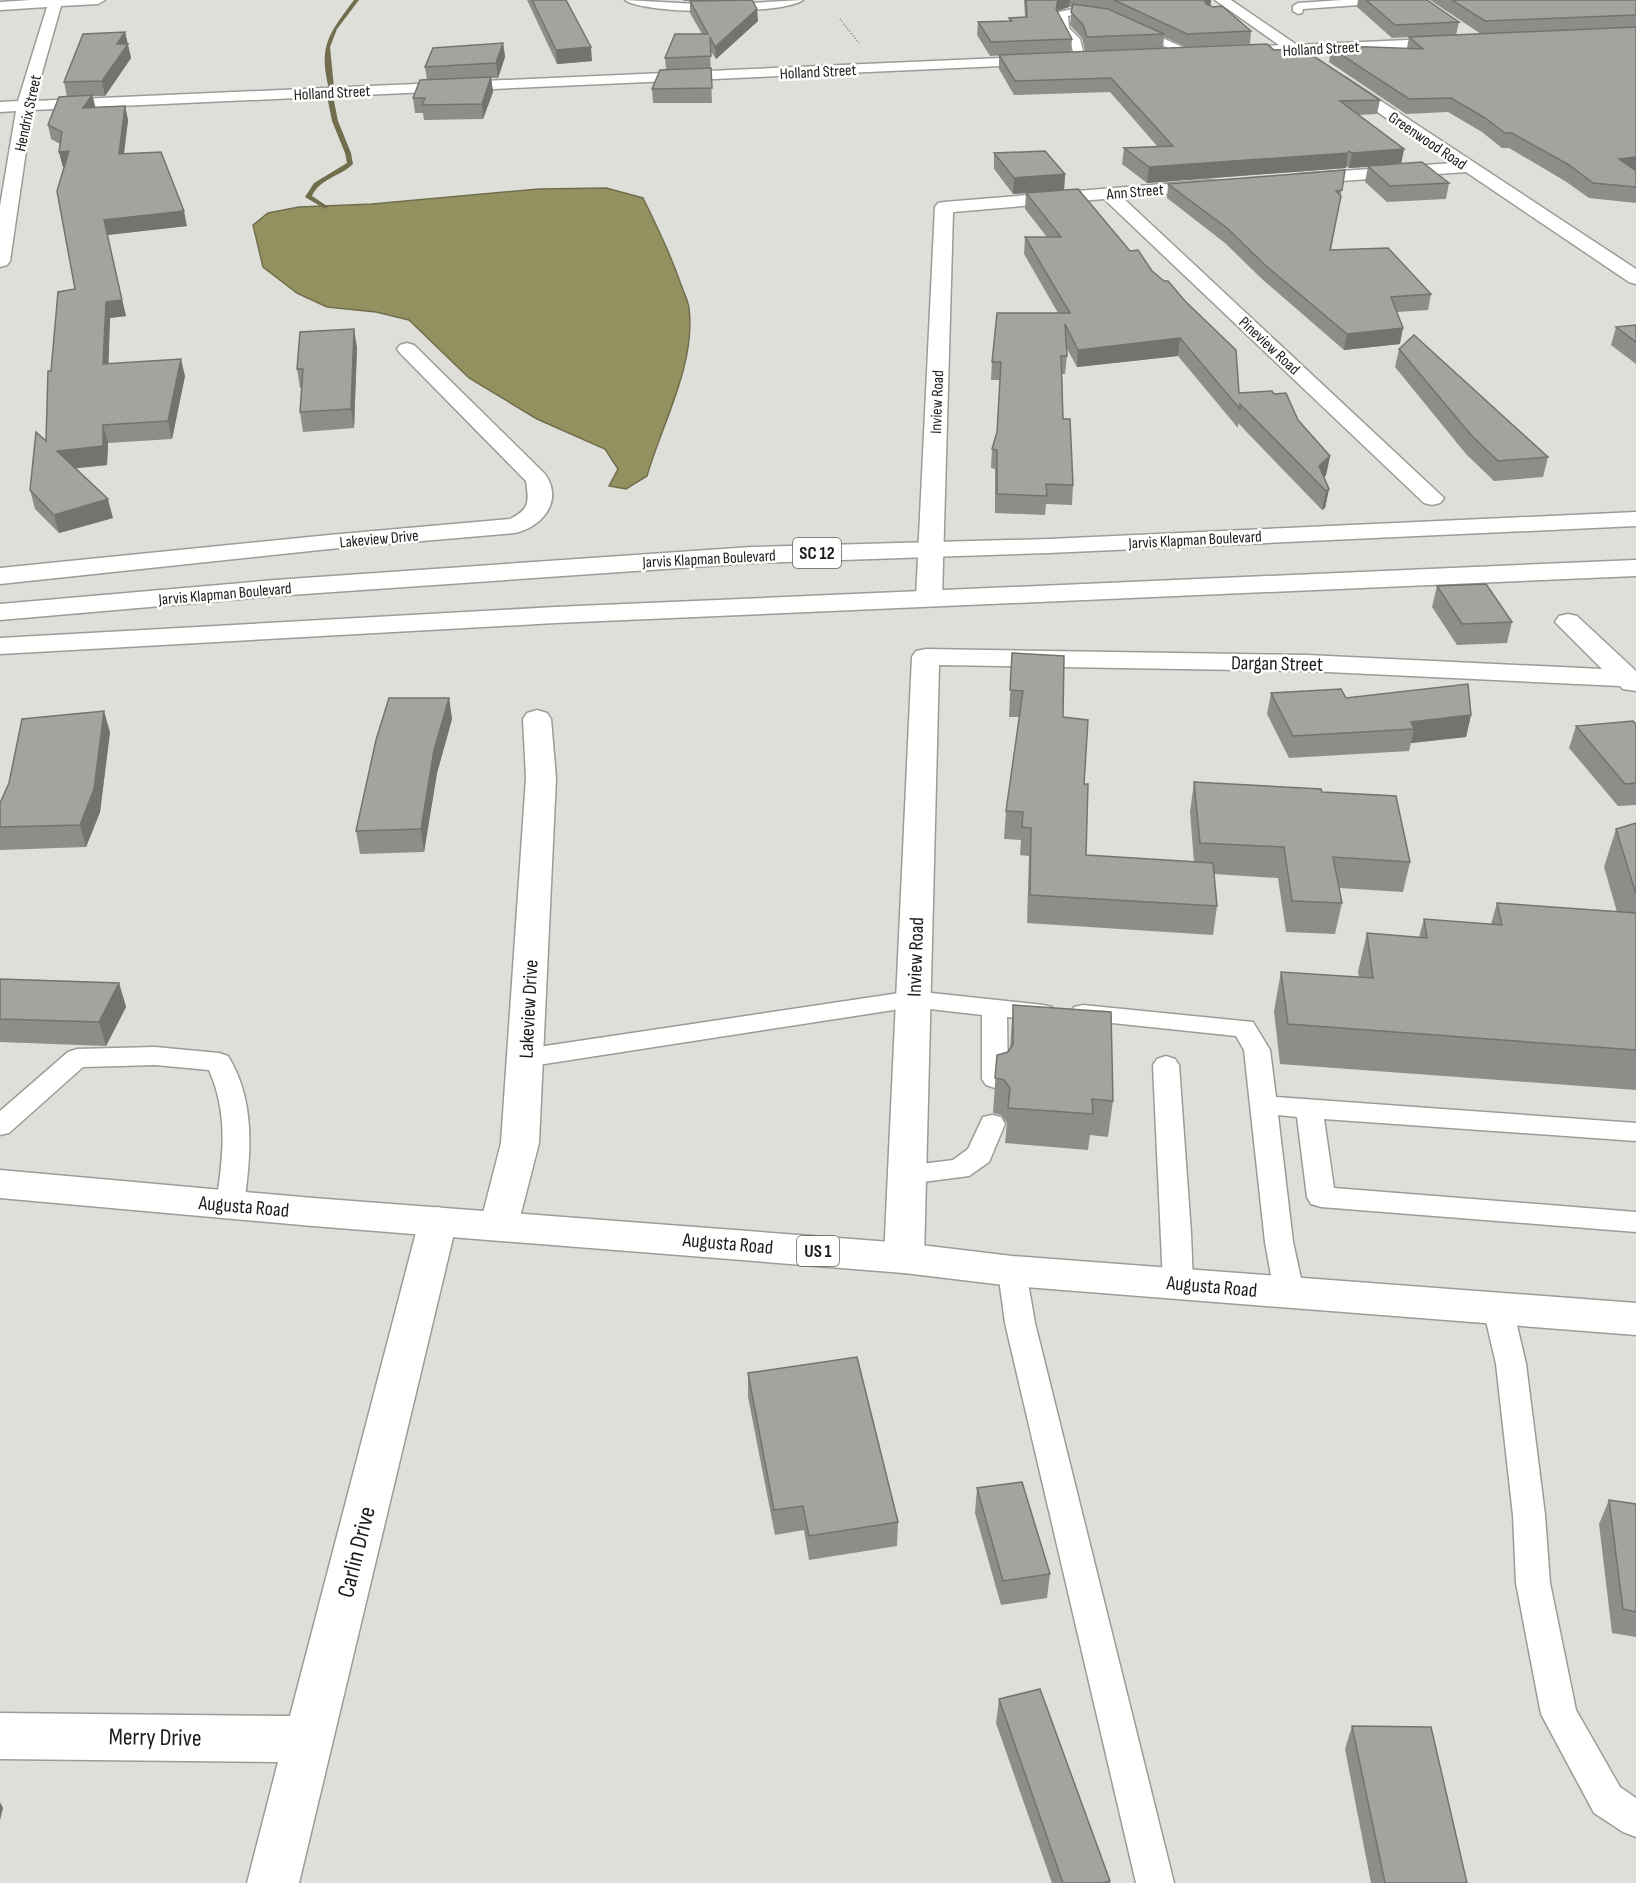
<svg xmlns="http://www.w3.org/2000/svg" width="1636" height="1883" font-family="'Sofia Sans Condensed',sans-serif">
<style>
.water{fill:#949161;stroke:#706e4c;stroke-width:1.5}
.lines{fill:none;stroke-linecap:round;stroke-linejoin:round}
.stream{fill:#706e4c;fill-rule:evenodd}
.service-casing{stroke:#9c9c96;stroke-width:3}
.minor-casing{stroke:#9c9c96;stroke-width:3}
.primary-casing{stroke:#9c9c96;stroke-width:3}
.trunk-casing{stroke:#9c9c96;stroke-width:3}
.path{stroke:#7a7a78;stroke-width:1.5;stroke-dasharray:1 2;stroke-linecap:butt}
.service{fill:#fff;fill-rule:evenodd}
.minor{fill:#fff;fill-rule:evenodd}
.primary{fill:#fff;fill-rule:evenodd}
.trunk{fill:#fff;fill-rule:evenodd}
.wall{fill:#8d8d89}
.shaded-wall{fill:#73736f}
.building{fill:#a4a49f;stroke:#73736f;stroke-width:1.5}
.labels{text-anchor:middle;stroke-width:5;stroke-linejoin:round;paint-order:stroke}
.far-street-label{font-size:16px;fill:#1b1b1a;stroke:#fffffe}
.shield{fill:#fffffe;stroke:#5f5f5e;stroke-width:1.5}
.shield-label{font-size:18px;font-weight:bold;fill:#1b1b1a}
.street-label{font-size:20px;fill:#1b1b1a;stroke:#fffffe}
.near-street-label{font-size:24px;fill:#1b1b1a;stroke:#fffffe}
</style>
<rect width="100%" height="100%" fill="#dfdfda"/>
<!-- water -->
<path class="water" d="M606 188 643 198C657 226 670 253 680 282 683 291 688 300 689 308 696 364 662 424 647 476L626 489 609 486 618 469 605 449 537 419 469 378 409 320 376 312 327 307 297 293 263 267 253 225 268 213 299 207 372 204 539 189Z"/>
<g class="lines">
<!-- stream -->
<g class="stream">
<path d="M354 0H359L337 29 330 47 334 88 329 89C318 45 329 34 354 0Z"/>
<path d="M330 94 333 96 338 121 351 153 353 164C340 177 320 178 312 196L327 206 328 207 325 209 305 197 314 183 347 163 345 153 332 121 327 96Z"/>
</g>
<!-- service casing -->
<g class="service-casing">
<g id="service">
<path d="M625 0 715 5 803 0C784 15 645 15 625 0Z"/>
<path d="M1342 0H1391L1386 3 1303 9 1302 13 1298 14 1293 11V6L1298 3Z"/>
<path d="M1077 8 1108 16 1103 19 1077 14 1068 16 1069 28 1080 39 1085 59 1080 62 1075 59C1073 53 1072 44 1068 39 1060 30 1054 25 1059 12Z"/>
<path d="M1135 26 1194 52 1195 54 1194 56H1186L1131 31V27Z"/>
<path d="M913 991 1043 1005 1052 1007 1056 1013 1052 1019 1043 1021 1007 1017 1008 1079 1004 1085 995 1088 986 1085 982 1079V1015L913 1007 525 1067 516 1064 512 1058 516 1052 525 1049Z"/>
<path d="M1083 1005 1253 1022 1270 1050 1276 1097 1636 1123V1141L1324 1119 1334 1188 1636 1212V1232L1321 1207 1311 1204 1307 1197 1297 1117 1278 1115 1293 1242 1304 1292 1299 1300 1289 1303 1279 1300 1274 1292 1265 1242 1244 1050 1236 1036 1074 1019 1070 1013 1074 1007Z"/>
<path d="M155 1047 219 1053 228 1056C256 1101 251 1155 244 1205L240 1212 230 1215 220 1212 216 1205C223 1158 229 1115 209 1070L155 1065 83 1067 9 1133 0 1135V1111L68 1052 77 1049Z"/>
<path d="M1166 1056 1175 1059 1179 1065 1191 1233 1193 1283 1188 1291 1178 1294 1168 1291 1163 1283 1153 1065 1157 1059Z"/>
<path d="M992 1115 1001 1117 1005 1124 989 1162 969 1176 907 1184 897 1181 893 1174 897 1167 953 1160 968 1149 983 1117Z"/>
<path d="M1012 1260 1022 1263 1026 1271 1035 1323 1174 1883H1136L1005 1323 998 1271 1002 1263Z"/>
<path d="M1498 1297 1508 1300 1513 1308 1526 1364 1545 1515 1550 1583 1576 1710 1620 1787 1636 1798V1837L1623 1832 1594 1813 1541 1714 1516 1583 1513 1515 1496 1364 1483 1308 1488 1300Z"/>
</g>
</g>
<!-- minor casing -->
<g class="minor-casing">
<g id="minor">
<path d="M31 0H105L98 4 61 6 34 101 1044 56 1051 60 1044 64 32 110 10 261 7 265 0 267V206L16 111 0 112V102L18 101 47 7 0 10V2Z"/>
<path d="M1215 0H1231L1297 45 1451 38 1458 42 1451 46 1305 53 1298 56 1291 54 1233 56 1228 55 1226 52 1228 49 1279 45Z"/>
<path d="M1341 76 1346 78 1636 269V284L1629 282 1466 172 1300 184 1294 183 1291 179 1294 175 1300 174 1453 163 1336 84 1333 81Z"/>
<path d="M1212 180 1218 181 1221 185 1218 189 1123 198 1444 498 1440 503 1432 505 1424 503 1104 199 953 212 942 598 938 604 929 606 920 604 916 598 935 207 938 203 944 202Z"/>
<path d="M407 343 414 345 545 474C564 501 542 527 515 533L329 549 0 584V568L329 535 510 519C530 509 529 502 526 481L400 353 397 349 400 345Z"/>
<path d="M1568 614 1577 616 1636 671V691L1623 689 1620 686 1307 671 939 665 924 1258 918 1269 904 1273 890 1269 884 1258 912 657 916 651 926 649 1307 655 1602 669 1555 622 1559 616Z"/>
<path d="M537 710 547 713 551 719 556 778 539 1143 518 1225 513 1235 499 1239 485 1235 480 1225 501 1143 526 778 523 719 527 713Z"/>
<path d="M438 1207 452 1211 457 1221 299 1883H247L278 1762 0 1759V1713L290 1716 419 1221 424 1211Z"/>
</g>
</g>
<!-- primary casing -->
<g class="primary-casing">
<path id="primary" d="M0 1170 313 1198 904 1243 1012 1256 1636 1303V1335L1012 1286 904 1273 313 1226 0 1198Z"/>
</g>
<!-- trunk casing -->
<g class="trunk-casing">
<g id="trunk">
<path d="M1636 512V526L1049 553 751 563 275 596 0 620V604L275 580 751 547 1049 539Z"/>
<path d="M1636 560V576L555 623 0 654V638L555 607Z"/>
</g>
</g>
<!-- path -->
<path class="path" d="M840 19 859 43"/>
<!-- service -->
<use href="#service" class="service"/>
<!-- minor -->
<use href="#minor" class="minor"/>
<!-- primary -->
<use href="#primary" class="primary"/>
<!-- trunk -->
<use href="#trunk" class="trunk"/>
</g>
<!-- wall -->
<g class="wall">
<path d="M527 0H566L592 61 557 64Z"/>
<path d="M683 0H752L758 21 716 59 710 50 712 103H653L652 89 666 69 665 58 702 34 690 13V1H684Z"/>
<path d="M1024 0H1211L1210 6 1251 31 1250 44 1186 47 1164 37 1163 48 1085 51 1082 38 1070 25 1072 7H1069L1057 11 1072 39 1071 52 990 56 977 35 978 22 1009 21V18L1025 17Z"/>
<path d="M1358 0H1427L1459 22 1456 35 1481 34 1430 0H1636V203L1589 198 1565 181 1509 148H1502L1482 132 1448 112 1406 114 1329 62 1331 48H1407L1409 37 1392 38 1357 7Z"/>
<path d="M125 32 131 58 105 96H93L95 108 125 106 128 120 124 154 187 226 107 235 126 316 110 318 108 364 185 376 172 439 108 443 107 465 75 468 113 518 59 533 35 509 30 490 46 441 51 371 75 289 65 166 63 167 59 152 60 144 51 139 48 125 67 97 64 82Z"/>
<path d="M503 43 505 57 498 78H491L493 92 483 119 424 120 423 113H415L413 98 427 80 425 67Z"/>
<path d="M1274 50 1380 100 1377 114 1359 115 1404 149 1401 164 1449 183 1446 199 1387 202 1365 182 1368 167 1349 168 1346 166V168L1147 183 1122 164 1124 148 1158 147 1110 92 1014 95 999 69V55Z"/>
<path d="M994 153 1065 174 1064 190 1239 393 1298 420 1330 456 1326 475 1324 478 1329 489 1325 508 1322 510 1238 423V428L1178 356 1077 367 1066 347 1067 356 1065 374H1062L1063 419 1073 485 1072 505 1046 504 1045 515 995 513V469L991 468 992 449 997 432 1000 380H991L992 362 1058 313 1024 254 1025 237H1047L1025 209 1026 193 1013 194 994 169Z"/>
<path d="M1345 170 1331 250 1431 294 1428 310 1397 312 1400 344 1344 350 1263 280 1225 243 1167 198 1168 184Z"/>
<path d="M1636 325V364L1611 345 1616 327Z"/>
<path d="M357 347 354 428 303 432 300 412 302 388H300L297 369Z"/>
<path d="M1399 349 1548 457 1543 477 1494 481 1466 454 1395 367Z"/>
<path d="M1437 586 1512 622 1507 643 1457 645 1432 607Z"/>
<path d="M1012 653 1063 717 1084 784 1086 855 1194 862 1190 812 1194 782 1322 792 1410 862 1403 892 1339 888 1342 903 1335 934 1286 932 1278 878 1214 874 1217 906 1213 935 1027 923 1029 856 1020 855 1021 840 1004 839 1006 811 1019 717H1009Z"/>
<path d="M1271 693 1346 698 1471 715 1466 737 1411 743 1409 751 1289 758 1267 714Z"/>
<path d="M449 698 452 719 437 773 424 852 360 854 356 831Z"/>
<path d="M1636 724V805L1618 806 1569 748 1576 726Z"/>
<path d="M110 732 100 812 86 847 0 850V803Z"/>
<path d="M1636 823V1090L1280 1064 1274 1011 1281 972 1359 977 1358 972 1367 933 1419 937 1424 919 1491 924 1497 903 1617 912 1604 867 1616 829Z"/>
<path d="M0 979 119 983 126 1007 106 1046 0 1042Z"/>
<path d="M1013 1005 1113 1101 1108 1137 1090 1135 1088 1150 1005 1143 1007 1123 1001 1115 993 1113 997 1055 1008 1052 1010 1049Z"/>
<path d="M748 1373 898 1522 897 1546 809 1560 804 1530 775 1535 748 1397Z"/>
<path d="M977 1488 1050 1574 1047 1598 1001 1605 975 1513Z"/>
<path d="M1609 1500 1636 1504V1637L1612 1633 1599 1524Z"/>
<path d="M999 1699 1110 1881V1883H1052L996 1723Z"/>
<path d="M1352 1726 1467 1883H1371L1345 1749Z"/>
</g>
<!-- shaded-wall -->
<g class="shaded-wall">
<path d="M1058 0H1070L1069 7 1057 11 1056 9Z"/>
<path d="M1207 0H1211L1210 10 1205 1Z"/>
<path d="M757 9 758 21 716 59 715 47Z"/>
<path d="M125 32 131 58 105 96 102 81 117 44Z"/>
<path d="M503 43 505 57 498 78 496 63Z"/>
<path d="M591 47 592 61 557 64 556 50Z"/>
<path d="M491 77 493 92 483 119 482 104Z"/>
<path d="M92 95 96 109 83 108Z"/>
<path d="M125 106 128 120 122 169 119 154Z"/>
<path d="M1404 149 1401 164 1349 168 1352 153Z"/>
<path d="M69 151 73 166 63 167 59 152Z"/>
<path d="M1348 153 1346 168 1147 183 1149 167Z"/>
<path d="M1636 157V172L1619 159Z"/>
<path d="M1065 174 1064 190 1013 194 1014 178Z"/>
<path d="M184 211 187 226 107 235 104 220Z"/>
<path d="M122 300 126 316 110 318 108 381 103 364 106 302Z"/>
<path d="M1403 328 1400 344 1344 350 1347 334Z"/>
<path d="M354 329 357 347 354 428 351 409Z"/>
<path d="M1180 338 1178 356 1077 367 1078 350Z"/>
<path d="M181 359 185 376 172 439 168 421Z"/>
<path d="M103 425 108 443 107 465 61 470 57 451Z"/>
<path d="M1330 456 1326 475 1318 483 1319 466Z"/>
<path d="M1329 489 1325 508 1322 510 1326 491Z"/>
<path d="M108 499 113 518 59 533 54 515Z"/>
<path d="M449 698 452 719 437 773 424 852 421 829 434 750Z"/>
<path d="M104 711 110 732 100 812 86 847 80 825Z"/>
<path d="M1471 715 1466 737 1411 743 1414 729 1411 722Z"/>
<path d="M119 983 126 1007 106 1046 99 1022Z"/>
<path d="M0 1802 3 1808 0 1820Z"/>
</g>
<!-- building -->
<g class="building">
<path d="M532 0H566L591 47 556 50Z"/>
<path d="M752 0 757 9 715 47 710 37 711 56 665 58 675 34H708L690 1Z"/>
<path d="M1026 0H1058L1056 9 1072 39 991 42 978 22 1012 21 1009 18 1027 17Z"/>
<path d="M1114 0H1207L1205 1 1206 4 1213 7 1222 6 1251 31 1187 34Z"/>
<path d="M1366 0H1427L1459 22 1395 25Z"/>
<path d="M1452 0H1636V15L1485 21Z"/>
<path d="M1073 4 1108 9 1164 34 1087 37 1083 25 1071 12Z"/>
<path d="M1636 27V157L1619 159 1636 171V187L1593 183 1569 165 1512 133H1505L1485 118 1451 98 1409 99 1331 48 1343 46 1423 49 1409 37Z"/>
<path d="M125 32 117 44H128L102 81 64 82 83 34Z"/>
<path d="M503 43 496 63 425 67 433 48Z"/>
<path d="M1267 44 1274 50 1303 49 1380 100 1340 101 1404 149 1352 153 1349 151 1348 153 1149 167 1124 148 1173 146 1111 78 1015 81 999 55Z"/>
<path d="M711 68 712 88 652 89 660 70Z"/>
<path d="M491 77 482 104 422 105 425 98H413L420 80Z"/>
<path d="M92 95 83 108 125 106 119 154 161 152 184 211 104 220 122 300 106 302 103 364 181 359 168 421 103 425V446L57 451 108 499 54 515 30 490 36 432 46 441 48 371H51L58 292 75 289 57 191 69 151 59 152 62 132 48 125 59 97Z"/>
<path d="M1045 151 1065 174 1014 178 994 153Z"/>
<path d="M1422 162 1449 183 1390 186 1368 166Z"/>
<path d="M1345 170 1342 190 1336 191 1341 196 1330 250 1388 248 1431 294 1391 297 1403 328 1347 334 1265 265 1227 228 1168 184Z"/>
<path d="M1078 189 1130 251 1138 250 1152 271 1164 281H1168L1185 301 1236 350 1239 393 1272 391 1274 394 1286 393 1298 420 1330 456 1319 466 1329 489 1326 491 1240 404V409L1180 338 1078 350 1065 324 1067 356H1061L1063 419H1070L1073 485 1046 484 1047 496 997 494V450L992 449 997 432 1001 362H992L997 313H1070L1025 237H1061L1026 193Z"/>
<path d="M1636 325V342L1616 327Z"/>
<path d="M354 329 351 409 300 412 303 369H297L300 332Z"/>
<path d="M1414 335 1548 457 1498 461 1471 435 1399 349Z"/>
<path d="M1486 584 1512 622 1462 624 1437 586Z"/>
<path d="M1012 653 1064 656 1063 717 1088 720 1084 784H1088L1086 855 1213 863 1217 906 1030 895 1031 828 1022 827 1023 812 1006 811 1023 691 1010 690Z"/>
<path d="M1468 684 1471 715 1411 722 1414 729 1293 736 1271 693 1341 689 1346 698Z"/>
<path d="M389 698H449L434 750 421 829 356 831 376 740Z"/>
<path d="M104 711 94 789 80 825 0 827V803L9 783 22 719Z"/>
<path d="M1633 721 1636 724V783L1625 784 1576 726Z"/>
<path d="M1194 782 1321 789 1322 792 1396 796 1410 862 1333 857 1342 903 1292 901 1284 847 1200 843Z"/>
<path d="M1636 823V894L1616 829Z"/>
<path d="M1497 903 1636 913V1050L1288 1024 1281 972 1373 978 1367 933 1427 938 1424 919 1502 925Z"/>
<path d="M0 979 119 983 99 1022 0 1019Z"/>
<path d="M1013 1005 1111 1012 1113 1101 1092 1099 1093 1114 1008 1108 1010 1088 1004 1080 995 1078 997 1055 1008 1052 1013 1044Z"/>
<path d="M857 1357 898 1522 809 1536 803 1506 774 1510 748 1373Z"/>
<path d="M1022 1482 1050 1574 1003 1581 977 1488Z"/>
<path d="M1609 1500 1636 1504V1612L1623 1609Z"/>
<path d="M1040 1689 1110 1881 1102 1883H1063L999 1699Z"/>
<path d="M1352 1726 1431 1727 1467 1883H1385Z"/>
</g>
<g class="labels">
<!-- far-street labels -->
<g class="far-street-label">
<text transform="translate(1321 48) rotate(-3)" y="6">Holland Street</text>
<text transform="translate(818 71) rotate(-3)" y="6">Holland Street</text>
<text transform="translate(332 92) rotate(-3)" y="6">Holland Street</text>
<text transform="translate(27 113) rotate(-78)" y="6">Hendrix Street</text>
<text transform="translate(1428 140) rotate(34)" y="6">Greenwood Road</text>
<text transform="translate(1135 191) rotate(-5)" y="6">Ann Street</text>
<text transform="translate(1270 345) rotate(43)" y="6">Pineview Road</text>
<text transform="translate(936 402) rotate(-88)" y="6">Inview Road</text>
<text transform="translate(379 538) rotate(-5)" y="6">Lakeview Drive</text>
<text transform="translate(1195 539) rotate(-3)" y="6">Jarvis Klapman Boulevard</text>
<text transform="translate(709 558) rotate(-3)" y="6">Jarvis Klapman Boulevard</text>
<text transform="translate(225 593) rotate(-5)" y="6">Jarvis Klapman Boulevard</text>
</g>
<!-- shield labels -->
<g class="shield">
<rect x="793" y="538" width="48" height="30" rx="4.5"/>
<rect x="797" y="1236" width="42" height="30" rx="4.5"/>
</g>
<g class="shield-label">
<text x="817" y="559">SC 12</text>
<text x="818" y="1257">US 1</text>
</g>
<!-- street labels -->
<g class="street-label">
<text transform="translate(1277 663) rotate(1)" y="7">Dargan Street</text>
<text transform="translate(915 957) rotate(-88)" y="7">Inview Road</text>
<text transform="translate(528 1009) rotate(-87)" y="7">Lakeview Drive</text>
<text transform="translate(244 1206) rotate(5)" y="7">Augusta Road</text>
<text transform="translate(728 1243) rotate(5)" y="7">Augusta Road</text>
<text transform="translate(1212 1286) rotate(5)" y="7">Augusta Road</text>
</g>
<!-- near-street labels -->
<g class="near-street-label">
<text transform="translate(356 1552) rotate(-76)" y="8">Carlin Drive</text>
<text transform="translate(155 1737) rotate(1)" y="8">Merry Drive</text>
</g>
</g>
</svg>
